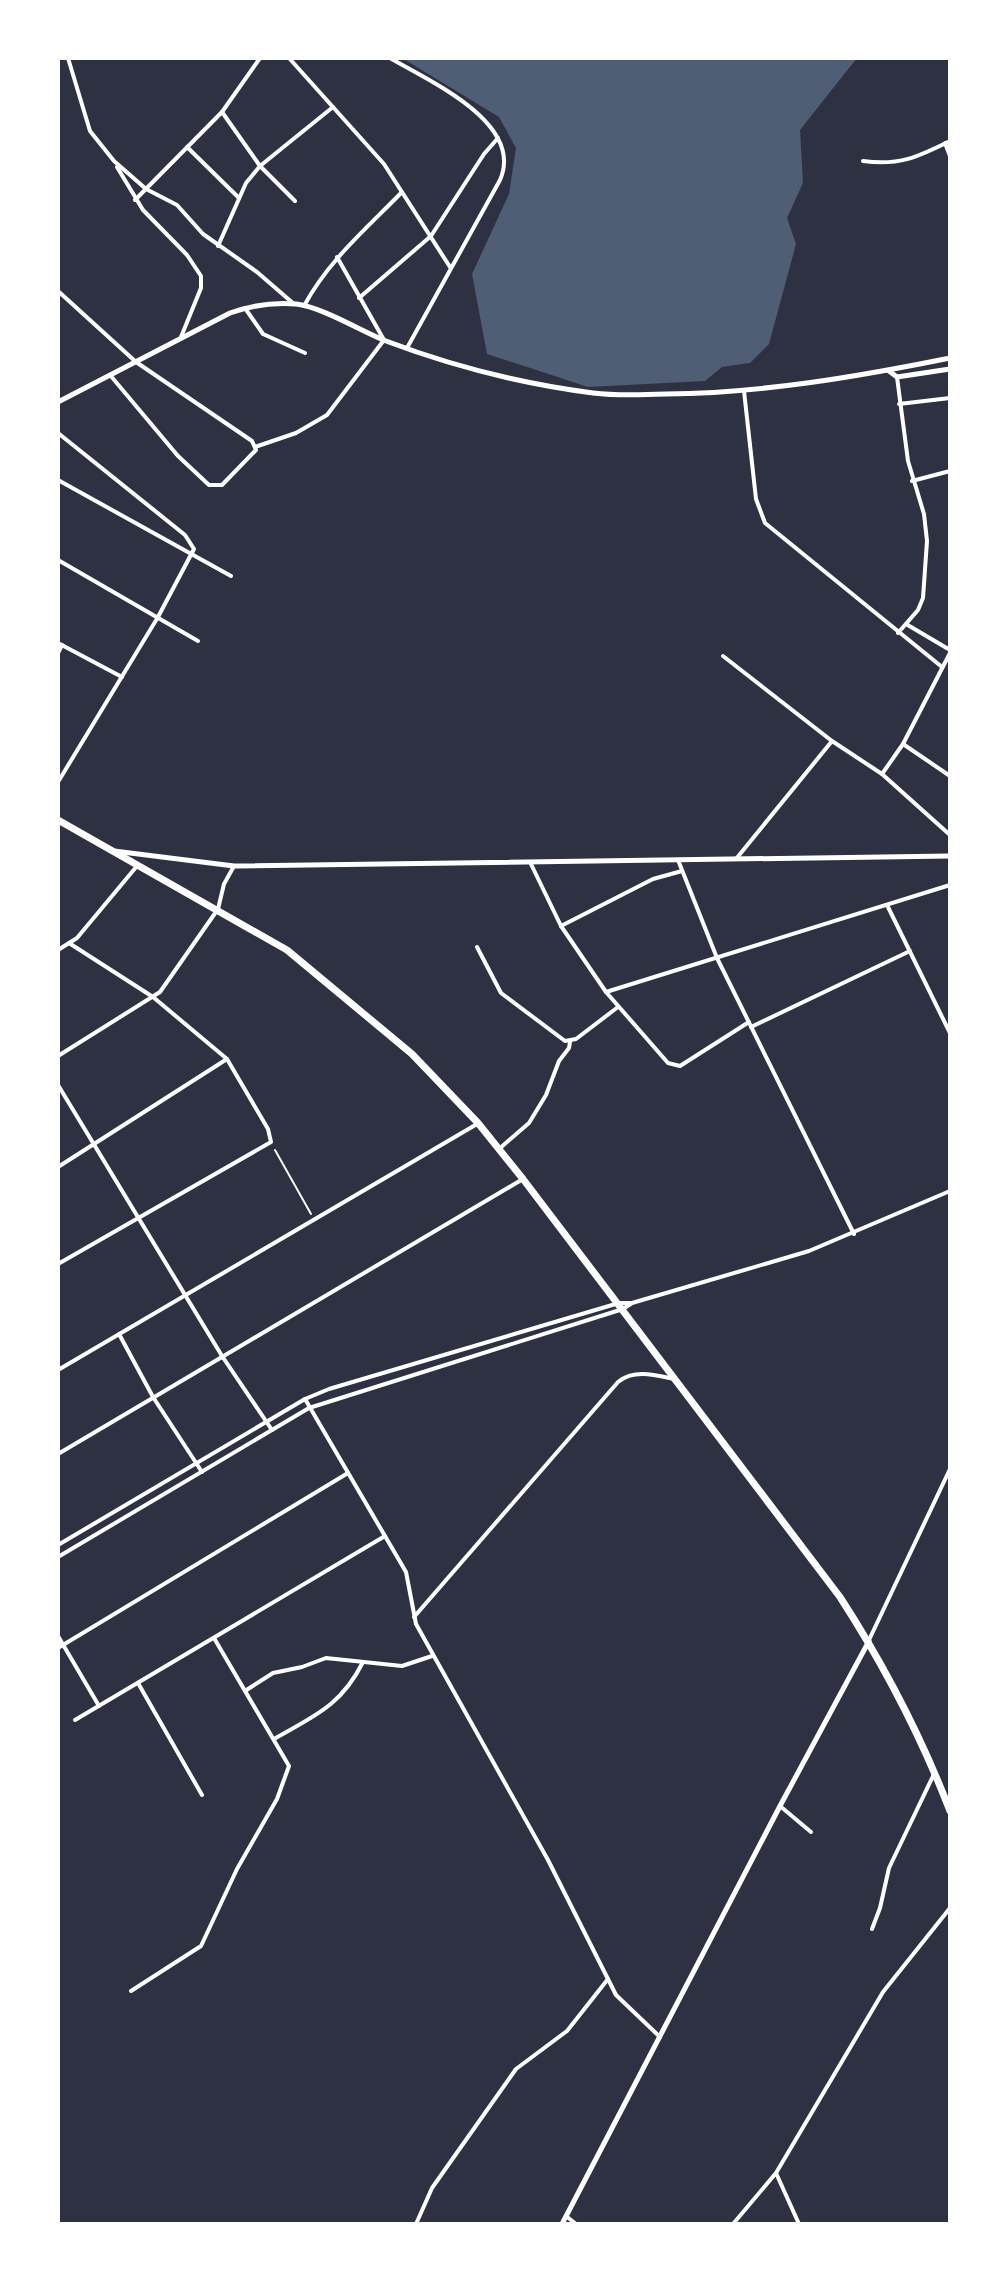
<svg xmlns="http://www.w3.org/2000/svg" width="1008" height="2282" font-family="'Roboto Condensed',sans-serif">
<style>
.water{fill:#4f5d75}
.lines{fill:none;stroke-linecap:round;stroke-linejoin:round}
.path{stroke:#fff;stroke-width:2}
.minor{stroke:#fff;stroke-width:4}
.tertiary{stroke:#fff;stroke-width:5}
.trunk{stroke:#fff;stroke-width:7}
</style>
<rect width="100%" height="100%" fill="#2d3142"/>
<!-- water -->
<path class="water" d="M402 58H857L800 130 803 183 787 218 796 244 769 344 750 363 722 367 705 381 588 387 487 354 472 274 509 194 516 148 499 117Z"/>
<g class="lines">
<!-- path -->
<path class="path" d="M275 1150 311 1214"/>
<!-- minor -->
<g class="minor">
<path d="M68 58 90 131 114 161 146 189 177 205 203 234 257 272 294 304"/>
<path d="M289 58 384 164 450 267"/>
<path d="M390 58C429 81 525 123 500 180L407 348"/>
<path d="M222 112 260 166 295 201"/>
<path d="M945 143 950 156"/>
<path d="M187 147 238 197"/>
<path d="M863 161C899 166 918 157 950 141"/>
<path d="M117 167 143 210 187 255 201 276V288L181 337"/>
<path d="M135 200 222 112 260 58"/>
<path d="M218 246 246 183 260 166 333 107"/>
<path d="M58 291 136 362 252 441 256 450 222 485H209L178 456 110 375"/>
<path d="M359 298 431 236 484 154 498 138"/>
<path d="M304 306C328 261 366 229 401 193"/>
<path d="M245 308 263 334 305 353"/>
<path d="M897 377 908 461 924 514 927 541 923 598 918 610 898 633"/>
<path d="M744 391 756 499 765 523 942 667"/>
<path d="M899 404 950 398"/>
<path d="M58 433 185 535 194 549 158 617 58 782"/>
<path d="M255 447 296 433 327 415 384 340 337 257"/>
<path d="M58 480 231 576"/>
<path d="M912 481 950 471"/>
<path d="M58 560 198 641"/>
<path d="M906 624 950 650"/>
<path d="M58 643 122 677"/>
<path d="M58 653 62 645"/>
<path d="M723 656 832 741 882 774 950 835"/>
<path d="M903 744 950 776"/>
<path d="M882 774 903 744 950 653"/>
<path d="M736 859 832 741"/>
<path d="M678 860 717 958 854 1234"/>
<path d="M530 862 561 926 606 992 668 1063 680 1066 749 1022"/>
<path d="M887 905 950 1033"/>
<path d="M561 926 653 879 682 871"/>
<path d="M477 947 501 993 565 1041 576 1039 618 1007"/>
<path d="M58 950 77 938 137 866"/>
<path d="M606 992 950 885"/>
<path d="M751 1027 910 951"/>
<path d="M58 1056 160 992 218 909 224 884 234 866"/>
<path d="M58 1085 222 1356 272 1430"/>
<path d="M499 1149 529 1123 546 1095 559 1061 569 1048 570 1042"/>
<path d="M58 1167 227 1059"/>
<path d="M58 1264 271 1142 268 1129 227 1059 153 997 69 943"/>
<path d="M119 1334 153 1397 202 1472"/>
<path d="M58 1370 477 1124"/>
<path d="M305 1399 406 1572 416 1624 548 1860 616 1995 660 2037"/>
<path d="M58 1454 523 1179"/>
<path d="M58 1545 305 1399 329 1389 619 1303H630"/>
<path d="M58 1557 309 1408 623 1309 632 1303 809 1251 950 1191"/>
<path d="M414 1617 618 1382C634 1369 655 1375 674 1379"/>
<path d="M58 1636 99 1706"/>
<path d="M869 1640 950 1469"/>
<path d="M58 1648 348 1473"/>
<path d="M138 1683 202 1795"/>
<path d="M245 1691 273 1673 302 1667 326 1658 402 1666 432 1656"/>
<path d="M75 1720 385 1536"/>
<path d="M274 1739C314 1716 341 1706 363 1662"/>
<path d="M780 1806 811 1832"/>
<path d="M872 1929 880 1908 889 1868 934 1774"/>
<path d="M131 1991 201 1946 237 1869 277 1799 289 1766 214 1638"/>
<path d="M776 2173 799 2224"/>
<path d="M566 2216 576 2224"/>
<path d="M416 2224 432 2188 516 2069 567 2031 608 1979"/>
<path d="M733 2224 776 2173 883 1992 950 1908"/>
</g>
<!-- tertiary -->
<g class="tertiary">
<path d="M889 371 897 377 950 369"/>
<path d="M58 402 230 313C250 306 275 302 296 304 322 307 361 331 386 341 452 366 523 384 593 393 617 396 642 395 666 394 762 393 856 377 950 358"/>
<path d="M114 851 234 866 950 856"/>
<path d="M562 2224 780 1806 869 1641"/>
</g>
<!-- trunk -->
<path class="trunk" d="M58 820 287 950 412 1054 478 1123 523 1179 840 1597C884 1665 921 1736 950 1811"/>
</g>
<!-- border -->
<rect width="1008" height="2282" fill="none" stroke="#ffffff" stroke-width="120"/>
</svg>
